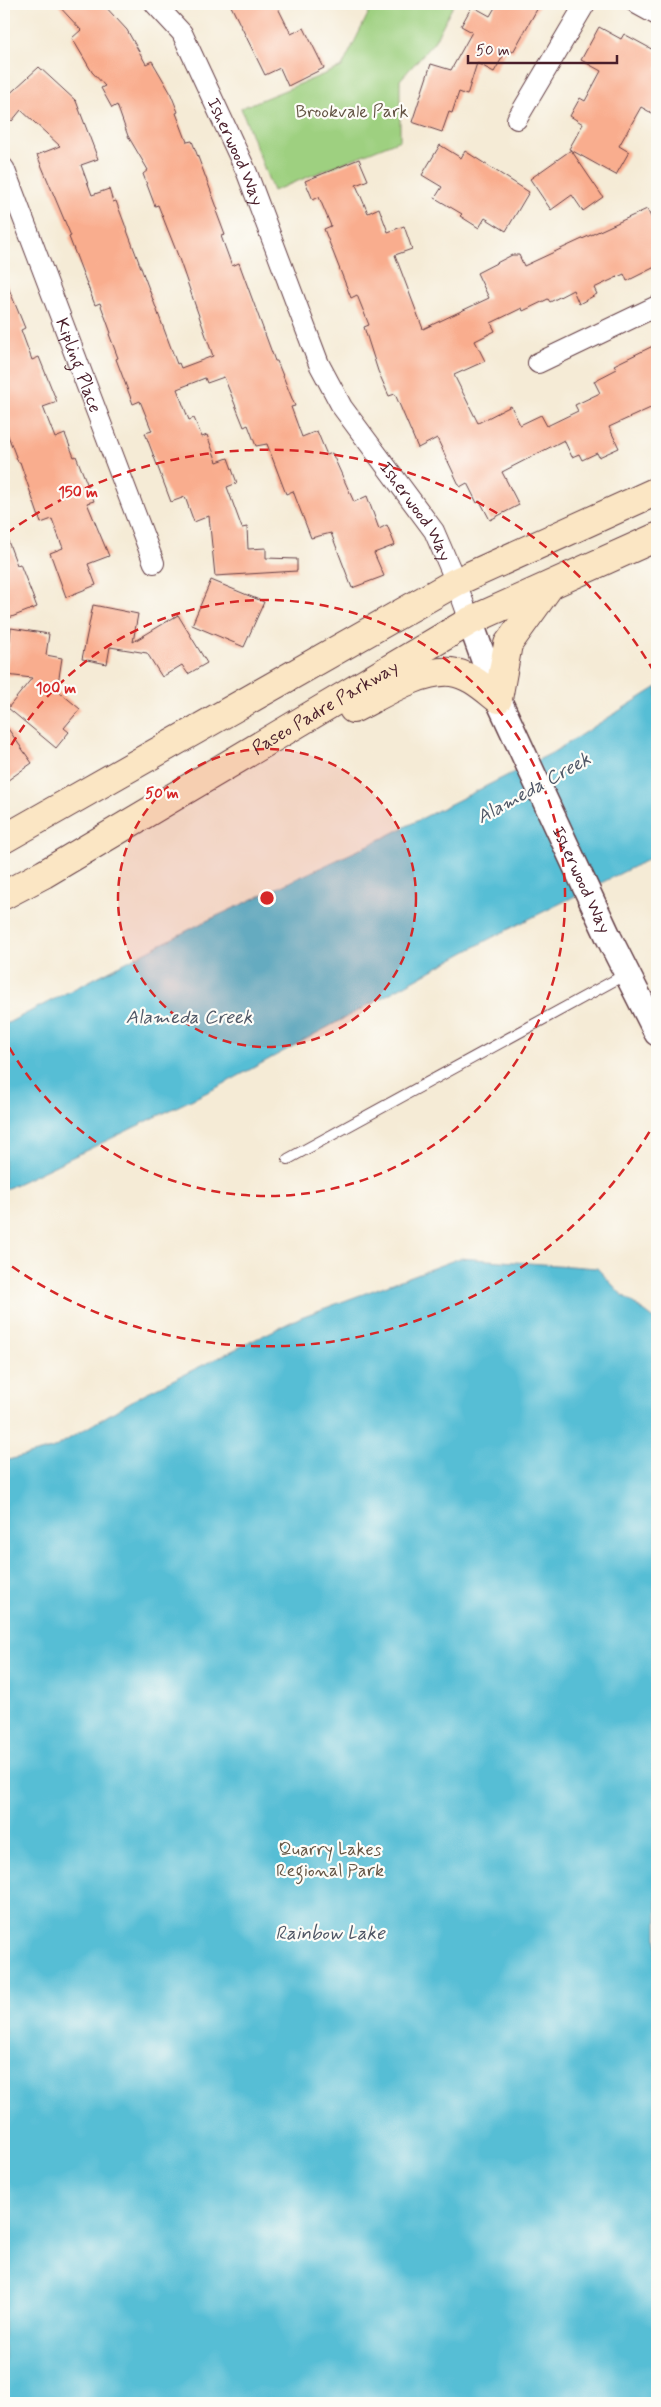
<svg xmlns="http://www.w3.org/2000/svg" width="661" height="2407" font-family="Mynerve,sans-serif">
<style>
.green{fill:#9ed080;stroke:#747856}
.water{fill:#57bed5;stroke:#506e80}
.building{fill:#f9ad8e}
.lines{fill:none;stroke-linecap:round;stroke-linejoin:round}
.service-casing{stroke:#643e45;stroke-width:12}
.minor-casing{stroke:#643e45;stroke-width:22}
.tertiary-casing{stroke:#643e45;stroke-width:28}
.secondary-casing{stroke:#643e45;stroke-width:30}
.service{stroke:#fff;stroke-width:10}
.minor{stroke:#fff;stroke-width:20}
.tertiary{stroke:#fff;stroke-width:25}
.secondary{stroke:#fbe6c4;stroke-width:28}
.ring{fill:none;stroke:#d62828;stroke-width:2.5;stroke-dasharray:9 6}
.labels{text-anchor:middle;stroke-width:4.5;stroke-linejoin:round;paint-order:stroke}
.park-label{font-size:18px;fill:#635444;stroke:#fdfcf7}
.street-label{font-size:18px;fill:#4a1f2b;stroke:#fdfcf7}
.water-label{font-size:19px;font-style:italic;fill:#4f5766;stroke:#fdfcf7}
.centre{fill:#d62828;stroke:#fdfcf7;stroke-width:2.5}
.ring-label{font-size:15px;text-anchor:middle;font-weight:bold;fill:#d62828;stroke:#fdfcf7;stroke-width:4.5;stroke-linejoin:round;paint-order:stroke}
</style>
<rect width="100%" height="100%" fill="#fdfcf7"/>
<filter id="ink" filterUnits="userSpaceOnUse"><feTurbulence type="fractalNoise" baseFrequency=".02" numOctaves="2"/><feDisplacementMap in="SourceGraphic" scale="10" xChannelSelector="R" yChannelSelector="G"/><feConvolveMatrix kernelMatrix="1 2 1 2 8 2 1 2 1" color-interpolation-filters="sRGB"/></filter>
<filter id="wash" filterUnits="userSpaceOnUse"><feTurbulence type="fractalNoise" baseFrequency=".0096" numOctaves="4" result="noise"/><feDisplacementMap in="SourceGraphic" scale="20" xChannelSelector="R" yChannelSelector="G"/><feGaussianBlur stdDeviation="1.12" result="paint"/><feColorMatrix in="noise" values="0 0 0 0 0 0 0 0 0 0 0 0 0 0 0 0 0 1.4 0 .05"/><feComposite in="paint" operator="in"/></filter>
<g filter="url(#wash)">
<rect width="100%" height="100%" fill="#f5ebd6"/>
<!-- green -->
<path class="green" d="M373 4H454L434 42 400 80V140L273 191 241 108 342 67Z"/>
<!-- water -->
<g class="water">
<path d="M657 687V855L491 938 220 1086 4 1190V1025L202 923 371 844 552 753Z"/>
<path d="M460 1258 597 1268 620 1293 657 1321V2403H4V1461L52 1449 142 1395 301 1317Z"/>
</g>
<g id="blocks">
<!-- building -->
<g class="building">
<path d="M57 4H103L127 30 146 64 152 61 170 92 178 112 176 113 187 142 192 141 218 210 216 211 225 235 221 236 232 266 239 263 275 361H277L295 406 291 407 302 437 317 431 327 455 332 453 354 502 367 496 379 529 387 525 395 545 374 553 384 576 352 588 331 533 311 538 293 491 286 494 267 444 256 446 248 425 244 427 224 377 207 383 205 378 177 389 189 420 194 418 202 437 207 435 217 462 228 458 237 483 227 487 242 528 247 527 248 549 266 548V558L297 559V571L215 576 209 516 194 522 185 497 171 502 145 433 152 431 140 401 133 404 116 359 118 358 109 334 111 333 100 303 95 305 69 237 71 236 37 155 60 146 21 110 12 121 4 113V99L39 67 76 101 98 159 81 165 92 195 109 189 113 202 116 201 177 364 179 363 181 368 213 356 177 253 158 205 155 206 143 174 148 170 128 136 117 105 112 108 101 88 105 86 92 72 72 38 81 30Z"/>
<path d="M230 4H276L291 34 304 28 324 68 288 86 280 68 265 75Z"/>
<path d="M497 4H540L513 52 507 49 494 72 477 63 467 95 459 92 452 113 449 112 442 132 412 122 431 64 451 70 472 32 461 26 472 6 490 16Z"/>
<path d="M599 27 621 39 624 34 657 52V116L641 107 619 146 629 152 616 175 571 150 603 197 583 211 572 195 551 210 530 179 571 150 569 149 583 124 570 116 580 98 585 101 601 71 581 60Z"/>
<path d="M440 145 461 158 465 151 529 192 506 231 485 218 479 228 460 216 462 214 435 198 442 187 422 175Z"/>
<path d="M359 159 368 180 356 185 368 213 379 208 388 232 404 226 412 249 395 255 423 329 489 298 477 273 512 255H519L524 266 647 209 652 219 657 217V266L627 281 624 274 594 288 597 294 579 304 573 290 550 302 548 299 523 311 522 308 491 323 495 331 475 341 485 361 454 375 478 423 511 406 520 425 541 415 547 426 578 411 575 405 600 393 594 381 617 369 614 365 657 344V405L609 427 619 448 599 457 597 453 582 460 579 454 572 457 564 440 502 472 519 505 490 520 480 501 477 503 467 483 460 487 437 438 418 448 395 394 389 396 378 371 364 327 369 325 357 295 351 298 324 229 331 226 319 197 313 200 305 181Z"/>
<path d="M4 277 25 328 21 330 32 360 39 357 57 402 43 407 55 438 65 434 74 457 76 456 94 501 87 503 109 556 88 564 96 585 66 597 50 553 63 548 52 519 41 523 20 462H18L4 425Z"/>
<path d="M5 533 17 565 20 564 37 607 4 620Z"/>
<path d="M211 580 264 602 244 647 192 625Z"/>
<path d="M93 605 138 614 133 642 178 615 207 663 188 674 182 665 162 677 147 653 110 647 107 664 82 659Z"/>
<path d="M11 628 49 634 46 655 62 658 57 690 80 709 64 728 69 732 56 748 8 708 32 678 6 675Z"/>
<path d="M4 723 32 763 4 783Z"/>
</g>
</g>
</g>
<g filter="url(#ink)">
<use href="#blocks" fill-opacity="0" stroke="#643e45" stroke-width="1"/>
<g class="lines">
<!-- service casing -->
<g class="service-casing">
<path id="service" d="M288 1159 626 974"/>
</g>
<!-- minor casing -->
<g class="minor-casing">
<g id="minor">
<path id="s1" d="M155 4 182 33 247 173 319 364 342 407 434 531 456 582 470 621"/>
<path d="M637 4 657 15"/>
<path d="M517 119 585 4"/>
<path id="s2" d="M4 168 154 563"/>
<path d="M538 363 657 306"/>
</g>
</g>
<!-- tertiary casing -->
<g class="tertiary-casing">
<g id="tertiary">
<path id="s3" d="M470 621 498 699 609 938 657 1033"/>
</g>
</g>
<!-- secondary casing -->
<g class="secondary-casing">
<g id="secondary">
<path d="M353 709C380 696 420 669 451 672 469 674 484 688 498 699L508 644 549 587"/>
<path d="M4 839 456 582 657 491"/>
<path id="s4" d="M4 895 44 874 470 621 657 537"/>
</g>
</g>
<!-- service -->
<use href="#service" class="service"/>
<!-- minor -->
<use href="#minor" class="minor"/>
<!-- tertiary -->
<use href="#tertiary" class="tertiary"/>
<!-- secondary -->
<use href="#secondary" class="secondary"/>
</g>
</g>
<!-- distance rings -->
<circle cx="267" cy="898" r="149" fill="#d62828" fill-opacity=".12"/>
<g class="ring">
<circle cx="267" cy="898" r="149"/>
<path d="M4 758A298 298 0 1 1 4 1038"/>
<path d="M657 1119A448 448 0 0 1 7 1263M7 533A448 448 0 0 1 657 677"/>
</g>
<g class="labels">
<!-- park labels -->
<g class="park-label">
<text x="352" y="117">Brookvale Park</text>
<text x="330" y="1855">Quarry Lakes<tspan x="330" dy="21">Regional Park</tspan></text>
</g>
<!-- street labels -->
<g class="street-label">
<text dy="6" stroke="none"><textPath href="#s1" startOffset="170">Isherwood Way</textPath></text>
<text dy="6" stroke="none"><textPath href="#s2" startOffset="211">Kipling Place</textPath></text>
<text dy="6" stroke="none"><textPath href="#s1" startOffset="575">Isherwood Way</textPath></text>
<text dy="6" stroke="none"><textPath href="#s4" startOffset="372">Paseo Padre Parkway</textPath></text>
<text dy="6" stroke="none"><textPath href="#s3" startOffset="282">Isherwood Way</textPath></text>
</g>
<!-- water labels -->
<g class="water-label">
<text transform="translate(533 787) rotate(-29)" y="7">Alameda Creek</text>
<text x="189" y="1023">Alameda Creek</text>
<text x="330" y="1939">Rainbow Lake</text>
</g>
</g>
<circle cx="267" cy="898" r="8" class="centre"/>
<g class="ring-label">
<text x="78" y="497">150 m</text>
<text x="56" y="693">100 m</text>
<text x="162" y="798">50 m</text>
</g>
<!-- margin -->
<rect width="661" height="2407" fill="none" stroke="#fdfcf7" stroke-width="20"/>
<!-- scale -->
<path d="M468 55v8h149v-8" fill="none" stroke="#4a1f2b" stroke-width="2.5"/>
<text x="476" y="55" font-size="15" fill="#4a1f2b" stroke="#fdfcf7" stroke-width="4" paint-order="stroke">50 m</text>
</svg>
